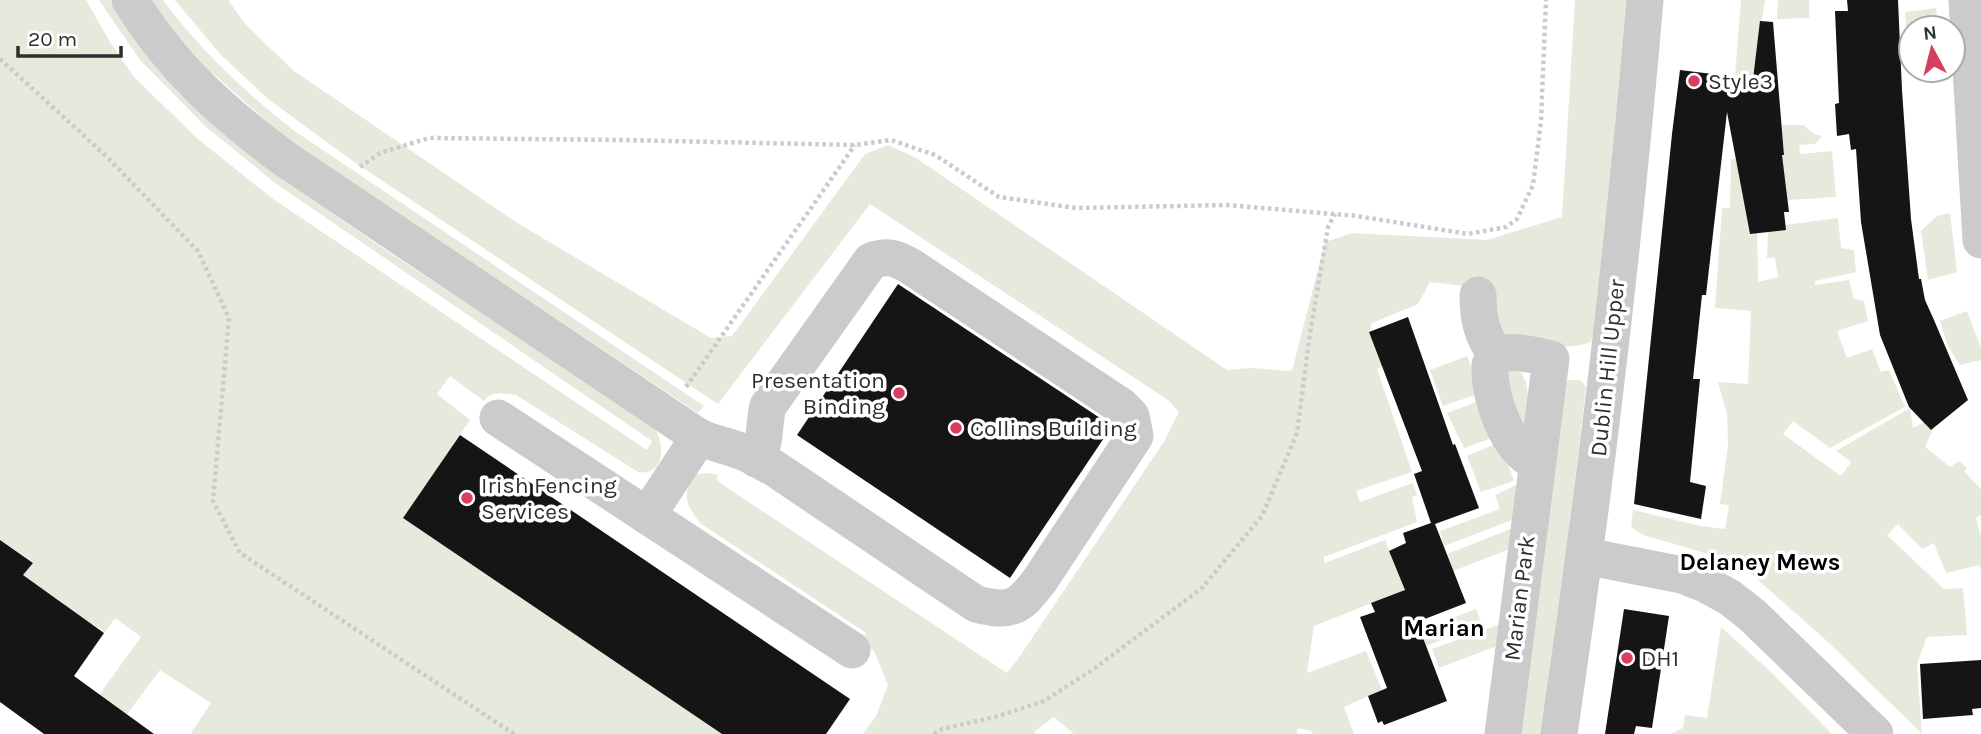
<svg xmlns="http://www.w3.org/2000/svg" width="1981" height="734" font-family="Karla,sans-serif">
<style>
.green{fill:#e6eadd}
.building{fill:#151515}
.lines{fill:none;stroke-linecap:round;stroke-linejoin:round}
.path{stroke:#cbcbcb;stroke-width:4.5;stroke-dasharray:3.5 3.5;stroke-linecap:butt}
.minor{stroke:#cbcbcb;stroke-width:37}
.poi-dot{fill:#d83e60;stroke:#fff;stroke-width:2.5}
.labels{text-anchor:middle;stroke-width:7;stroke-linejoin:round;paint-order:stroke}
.poi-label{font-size:23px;fill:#2e2e2e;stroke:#fff;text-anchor:start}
.street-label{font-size:23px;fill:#2e2e2e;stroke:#fff}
.neighbourhood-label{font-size:24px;font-weight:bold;fill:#000;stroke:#fff}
</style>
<rect width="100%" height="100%" fill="#fff"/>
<!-- green -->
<g class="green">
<path d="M0 0H86L110 42 134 77 198 139 273 199 647 450 652 441 275 183 205 126 140 60 99 0H110L147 54 281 178 387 251 652 425C666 441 666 477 638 472L516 395C504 394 492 390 484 401L450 376 437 394 470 420 403 518 722 734H193L191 733 211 703 160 670 112 734 99 695 141 637 115 618 105 632 93 624 81 641 39 636 63 603 23 575 33 562 0 540Z"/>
<path d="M150 0H163C200 50 244 91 293 130L704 406 698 413 288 140 210 71 174 33Z"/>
<path d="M175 0H228L246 25 294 71 519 224 711 338 732 336 865 154 888 145 916 158 1227 370 1251 368 1292 371 1325 242 1352 233 1487 240 1562 217 1575 0H1627L1597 319 1591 342C1562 353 1531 342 1503 335L1490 289 1430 282 1418 304 1372 323 1369 332 1383 366 1377 369 1412 472 1356 491 1360 502 1413 483 1417 495 1412 497 1417 522 1324 557V563L1385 540 1405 590 1314 626 1307 673 1366 651 1382 690 1344 707 1354 734H1313L1312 731 1298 728 1297 734H1074L1054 717 1035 731 1036 734H863L876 716 888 685 874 651 861 642 866 633 700 523C686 504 680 494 697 474L708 473 719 475 716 479 726 487 1007 673 1018 659 1165 440 1179 412 1168 400 870 204 718 404 354 162 268 99 220 54Z"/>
<path d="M1741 0H1765L1749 103 1733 101Z"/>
<path d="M1778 0H1809V18L1777 19Z"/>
<path d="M1936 8 1938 28H1911V70H1941V73L1910 75 1905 12Z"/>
<path d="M1782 125H1803L1814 134 1822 136 1815 144 1799 145 1800 154 1832 151 1836 197 1788 200 1787 194 1757 217 1758 282 1778 277 1775 258H1767L1768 232 1785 230V225L1838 218 1841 248 1854 250 1856 272 1815 281V285L1849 280 1854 299 1864 301 1868 321 1837 331 1847 358 1872 349 1881 372 1889 370 1905 407 1830 448 1793 421 1783 434 1841 476 1851 462 1836 451 1910 408 1913 428 1924 422 1932 431 1925 447 1950 467 1959 461 1967 468 1964 471 1981 489V515L1976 518 1981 537V571L1979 565 1946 573 1934 543 1922 549 1898 524 1887 535 1944 589 1963 588 1967 635 1927 637 1917 664 1922 734 1828 642 1749 572 1722 558 1643 535 1631 527 1633 510 1701 526 1725 529 1729 505 1720 504 1728 445 1727 414 1718 382 1748 384 1751 311 1715 308 1722 208H1730L1731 159 1784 155Z"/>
<path d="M1950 213 1957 272 1928 280 1921 231 1937 216Z"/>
<path d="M1967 311 1981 348V360L1960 365 1948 346 1940 321Z"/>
<path d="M1467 356 1481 393 1443 406 1430 370Z"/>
<path d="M1502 366 1520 371 1526 382 1533 426 1518 434Z"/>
<path d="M1569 380H1581L1586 387 1545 734H1512L1560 386Z"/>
<path d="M1484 399 1497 436 1464 448 1447 413Z"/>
<path d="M1500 442 1514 481 1481 492 1467 456Z"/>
<path d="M1516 485 1522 500 1520 517 1444 546 1440 531 1500 509 1495 495Z"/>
<path d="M1518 526 1515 547 1453 571 1447 554Z"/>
<path d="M1476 609 1482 624 1426 646 1421 630Z"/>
<path d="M1506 622 1502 644 1439 668 1432 649Z"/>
<path d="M1721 627 1772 673 1832 734H1670L1683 728 1685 715 1707 718Z"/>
</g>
<!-- building -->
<g class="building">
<path d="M1847 0H1898L1902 90 1911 219 1919 279H1921L1925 300 1934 320 1968 400 1931 430 1909 407 1880 335 1861 222 1856 149 1851 150 1849 134 1837 136 1835 104 1839 103 1835 11H1848Z"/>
<path d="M1760 21 1773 22 1784 155H1782L1789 212H1784L1786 230 1750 234 1727 112 1706 295H1702L1693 379H1700L1690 482 1706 486 1701 519 1634 504 1672 134 1680 70 1753 79Z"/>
<path d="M898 284 1112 426 1010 578 797 435Z"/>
<path d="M1408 317 1453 445 1455 444 1479 508 1435 524 1466 603 1417 622 1447 701 1384 725 1382 721 1378 723 1368 696 1387 688 1360 617 1375 612 1371 603 1405 590 1389 551 1406 543 1403 533 1431 523 1414 474 1422 471 1369 332Z"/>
<path d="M460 435 850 699 826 734H722L403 518Z"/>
<path d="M0 540 33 563 23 575 104 633 74 676 154 734H44L0 702Z"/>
<path d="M1624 609 1669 616 1652 728 1636 726 1634 734H1605Z"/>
<path d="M1981 660V708L1972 709 1973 715 1923 719 1920 664Z"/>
</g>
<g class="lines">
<!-- path -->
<g class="path">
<path d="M0 59 105 155 198 251 229 318 213 501 240 553 514 734"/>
<path d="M360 167 380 153 429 138 623 140 855 145 891 140 935 155 999 197 1076 208 1227 205 1357 216 1468 234 1506 227 1517 219 1533 185 1541 121 1546 0"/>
<path d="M686 387 855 145"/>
<path d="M934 734 942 729 999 716 1044 701 1095 668 1202 588 1262 516 1297 433 1310 334 1328 227 1335 214"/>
</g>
<!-- minor -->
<g class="minor">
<path d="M130 0C172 68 222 112 285 159L699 437C714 444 729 446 743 452 754 456 764 463 774 468L976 604C1011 613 1019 608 1040 580L1135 436 1131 416 1121 406 910 266C896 258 888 255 871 261L768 406C763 425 767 442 756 459"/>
<path d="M1967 0 1981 240"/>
<path d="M1478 295C1478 320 1482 336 1497 356"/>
<path d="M498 418 852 650"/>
<path d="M647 516 699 437"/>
<path d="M1585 556 1682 575 1705 584 1729 597 1752 615 1875 734"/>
<path d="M1503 734 1551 359C1537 356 1512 348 1498 356 1497 357 1491 364 1490 365 1489 396 1506 449 1536 462"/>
<path d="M1559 734C1595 490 1624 246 1645 0"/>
</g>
</g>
<!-- markers -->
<g class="poi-dot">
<circle cx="1694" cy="81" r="7"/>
<circle cx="899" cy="393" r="7"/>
<circle cx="956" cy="428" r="7"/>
<circle cx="467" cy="498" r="7"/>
<circle cx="1627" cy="658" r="7"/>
</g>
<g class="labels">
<!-- poi labels -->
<g class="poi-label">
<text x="1708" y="89">Style3</text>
<text x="885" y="388" text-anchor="end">Presentation<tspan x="885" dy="26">Binding</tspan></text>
<text x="970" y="436">Collins Building</text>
<text x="481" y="493">Irish Fencing<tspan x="481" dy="26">Services</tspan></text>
<text x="1641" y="666">DH1</text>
</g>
<!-- street labels -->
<g class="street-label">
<text transform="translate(1607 368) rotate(-84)" y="8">Dublin Hill Upper</text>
<text transform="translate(1519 598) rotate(-83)" y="8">Marian Park</text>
</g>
<!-- neighbourhood labels -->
<g class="neighbourhood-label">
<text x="1760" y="570">Delaney Mews</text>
<text x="1444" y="636">Marian</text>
</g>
</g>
<!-- north arrow -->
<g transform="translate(1932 49) rotate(353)"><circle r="33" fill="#ffffff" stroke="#ababab" stroke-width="2"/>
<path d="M0-5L12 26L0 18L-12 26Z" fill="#d83e60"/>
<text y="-10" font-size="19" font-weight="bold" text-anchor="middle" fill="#2e2e2e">N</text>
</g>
<!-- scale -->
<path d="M18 46v10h103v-10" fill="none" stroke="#2e2e2e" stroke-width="3.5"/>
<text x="28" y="46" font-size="21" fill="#2e2e2e" stroke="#ffffff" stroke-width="5" paint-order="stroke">20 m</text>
</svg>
